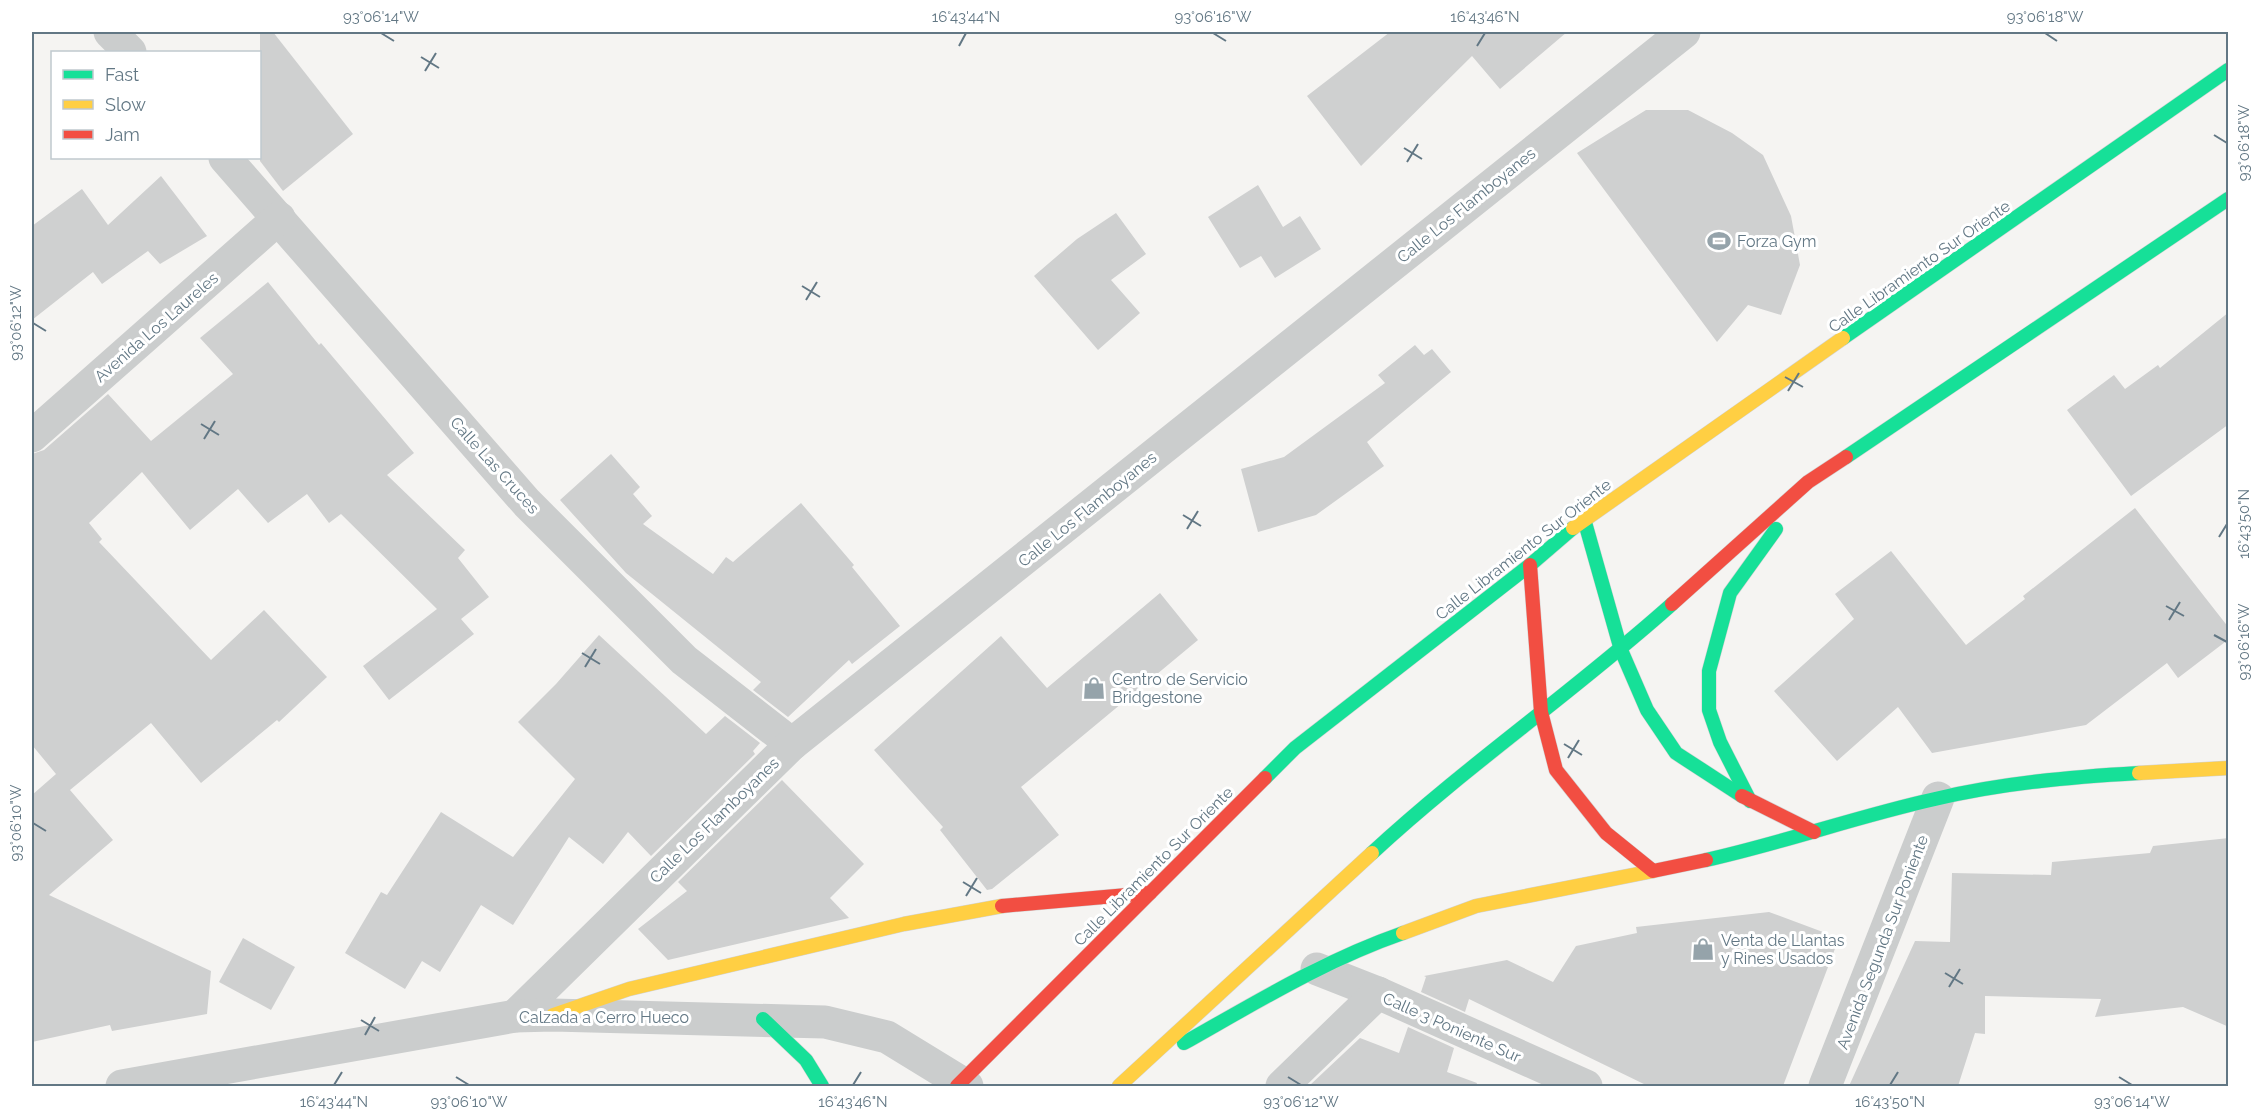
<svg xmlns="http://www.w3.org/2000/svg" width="2260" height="1118" font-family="Raleway,sans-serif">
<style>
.building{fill:#cfd0d0}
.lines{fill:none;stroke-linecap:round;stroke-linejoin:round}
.fast-casing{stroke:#d1d2d2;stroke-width:15}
.slow-casing{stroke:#d1d2d2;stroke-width:15}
.jam-casing{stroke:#d1d2d2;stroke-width:15}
.street{stroke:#cbcdcd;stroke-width:33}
.fast{stroke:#16e098;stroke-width:14}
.slow{stroke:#ffcf43;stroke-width:14}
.jam{stroke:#f24e42;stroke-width:14}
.ticks{fill:none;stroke:#627784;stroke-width:2}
.labels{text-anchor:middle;stroke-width:6;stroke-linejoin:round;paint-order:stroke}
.street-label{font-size:16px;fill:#627784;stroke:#fff}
.poi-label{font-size:16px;fill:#627784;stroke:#fff;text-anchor:start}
.neatline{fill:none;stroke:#627784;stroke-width:2}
.ticks-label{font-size:15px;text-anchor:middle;fill:#627784}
</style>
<rect width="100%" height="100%" fill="#f5f4f2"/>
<!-- building -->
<g class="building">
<path d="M260 32H273L353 134 283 191 260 161Z"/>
<path d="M1390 32H1567L1500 89 1472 56 1361 166 1307 96Z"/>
<path d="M1646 110H1688L1732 133 1763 155 1791 216 1800 265 1781 315 1748 305 1717 342 1577 153Z"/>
<path d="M161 176 207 236 160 264 148 251 102 284 93 272 32 320V226L82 189 108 225Z"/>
<path d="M1258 185 1283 227 1300 216 1321 249 1275 278 1261 256 1240 268 1208 217Z"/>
<path d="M1116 213 1146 254 1111 280 1140 313 1098 350 1034 276 1077 239Z"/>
<path d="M268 282 319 345 321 343 414 453 387 475 465 550 458 558 489 597 461 619 474 634 389 700 363 666 437 609 341 514 329 523 307 494 268 523 238 489 190 530 142 472 89 523 102 539 99 542 211 660 264 610 327 677 279 722 277 720 201 783 151 723 70 790 113 840 49 895 211 971 207 1014 112 1031 110 1025 32 1042V795L56 774 32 745V454L44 450 108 394 151 441 233 374 200 338Z"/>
<path d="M2229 312V424L2131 496 2067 410 2114 375 2125 389 2158 365 2160 368Z"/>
<path d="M1415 345 1424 355 1432 349 1451 372 1367 442 1384 466 1316 515 1258 532 1241 469 1284 457 1385 383 1378 375Z"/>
<path d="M611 454 640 487 633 494 652 516 643 524 713 574 726 557 733 562 801 503 854 565 852 567 900 626 852 664 849 660 788 717 753 690 761 682 626 573 560 500Z"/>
<path d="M2135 508 2229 628V639L2178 678 2167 663 2086 725 1932 753 1898 707 1837 761 1774 691 1854 619 1835 594 1891 551 1966 645 2025 599 2023 596Z"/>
<path d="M1160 593 1198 640 1021 787 1059 835 992 889 987 890 940 830 943 827 874 750 1001 636 1047 688Z"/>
<path d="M599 635 706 734 725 716 760 743 753 751 755 754 651 856 628 832 603 864 569 837 513 925 481 905 440 972 422 961 405 989 345 953 381 892 387 895 441 812 513 857 575 779 518 722 556 684Z"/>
<path d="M782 780 864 864 830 898 849 918 668 960 638 929 687 891 678 882Z"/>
<path d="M2229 838V1027L2183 1007 2095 1017 2101 999 1985 996V1034L1975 1033 1958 1086H1849L1915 941 1950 942 1952 873 2051 875 2052 862 2150 853 2153 846Z"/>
<path d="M1769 912 1839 938 1783 1086H1648L1469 999 1465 1012 1421 992 1426 977 1424 976 1507 960 1553 982 1576 946 1637 933 1636 927Z"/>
<path d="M243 938 295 967 271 1010 219 982Z"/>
<path d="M1408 1027 1454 1048 1447 1072 1477 1083 1476 1086H1309L1360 1038 1399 1053Z"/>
</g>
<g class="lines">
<!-- fast casing -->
<g class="fast-casing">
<g id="fast">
<path d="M1843 338 2228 70"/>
<path d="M1846 457 2228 199"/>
<path d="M1584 519 1621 650 1647 710 1676 753 1742 796"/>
<path d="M1265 778 1295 748 1530 565 1573 528"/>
<path d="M1750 801 1720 742 1709 710V671L1730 593 1776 529"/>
<path d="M1372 853C1467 765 1575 691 1672 604"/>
<path d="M1706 860C1783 843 1858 816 1935 799 2002 783 2071 777 2139 773"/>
<path d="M763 1019 806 1060 822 1086"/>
<path d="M1184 1043C1255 1003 1325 960 1403 933"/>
</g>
</g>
<!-- slow casing -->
<g class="slow-casing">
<g id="slow">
<path d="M1573 528 1843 338"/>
<path d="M2139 773 2228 768"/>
<path d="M1403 933 1476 906 1653 871"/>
<path d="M553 1015 629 989 904 924 1002 906"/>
<path d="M1119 1086 1372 853"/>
</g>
</g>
<!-- jam casing -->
<g class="jam-casing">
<g id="jam">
<path d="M1530 565 1541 712 1556 770 1606 833 1653 871 1706 860"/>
<path d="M1672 604 1808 482 1846 457"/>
<path d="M1742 796 1814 832"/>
<path d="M1002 906 1150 893"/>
<path d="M957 1086 1265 778"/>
</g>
</g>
<!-- street -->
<g class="street">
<path d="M110 32 130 52"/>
<path d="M225 158 527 503 684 660 792 744"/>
<path d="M32 436 279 218"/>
<path d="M1317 969 1378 993 1586 1086"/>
<path d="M515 1016 792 744 1684 32"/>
<path d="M122 1086 515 1016 553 1015 825 1022 887 1037 967 1086"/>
<path d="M1282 1086 1378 993"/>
<path d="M1825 1086 1938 798"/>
</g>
<!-- fast -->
<use href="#fast" class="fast"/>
<!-- slow -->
<use href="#slow" class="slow"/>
<!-- jam -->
<use href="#jam" class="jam"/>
</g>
<!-- ticks -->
<path class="ticks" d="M381 33 394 41M1213 33 1226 41M2045 33 2057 41M959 46 966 33M1477 46 1485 33M421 57 439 68M425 71 436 53M2214 135 2227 143M1404 148 1422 159M1407 162 1418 144M802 286 820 297M806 300 817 282M33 323 46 331M1785 377 1803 387M1788 391 1799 373M201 424 219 435M204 439 215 421M1183 515 1201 526M1187 529 1198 511M2219 537 2227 524M2166 606 2184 616M2169 620 2180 602M2214 635 2227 642M582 653 600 664M585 667 596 649M1564 744 1582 755M1568 758 1579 740M33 823 46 831M963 882 981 893M966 896 977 878M1945 973 1963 984M1949 987 1960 969M361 1020 379 1031M365 1035 375 1017M456 1077 469 1085M1288 1077 1301 1085M2119 1077 2132 1085M334 1085 342 1072M853 1085 861 1072M1890 1085 1898 1072"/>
<!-- icons -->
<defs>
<g id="stadium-bare" transform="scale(1.8)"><path d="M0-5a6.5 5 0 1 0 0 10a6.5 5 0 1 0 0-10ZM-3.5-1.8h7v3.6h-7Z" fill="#95a3aa" stroke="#fff" stroke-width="2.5" paint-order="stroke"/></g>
<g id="shop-bare" transform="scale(1.8)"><path d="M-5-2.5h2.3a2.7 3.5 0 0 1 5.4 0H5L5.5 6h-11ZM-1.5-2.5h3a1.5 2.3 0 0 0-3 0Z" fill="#95a3aa" stroke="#fff" stroke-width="2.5" paint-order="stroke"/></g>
</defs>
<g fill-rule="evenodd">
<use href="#stadium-bare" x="1719" y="241"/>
<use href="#shop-bare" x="1094" y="688"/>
<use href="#shop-bare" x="1703" y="949"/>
</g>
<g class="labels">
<!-- street labels -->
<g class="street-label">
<text transform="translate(1466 205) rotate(-39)" y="6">Calle Los Flamboyanes</text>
<text transform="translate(1919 266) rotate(-35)" y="6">Calle Libramiento Sur Oriente</text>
<text transform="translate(156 327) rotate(-41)" y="6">Avenida Los Laureles</text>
<text transform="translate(495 465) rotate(48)" y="6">Calle Las Cruces</text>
<text transform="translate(1087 509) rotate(-39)" y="6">Calle Los Flamboyanes</text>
<text transform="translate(1523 549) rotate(-38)" y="6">Calle Libramiento Sur Oriente</text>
<text transform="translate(714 820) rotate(-44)" y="6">Calle Los Flamboyanes</text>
<text transform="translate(1153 866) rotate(-45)" y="6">Calle Libramiento Sur Oriente</text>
<text transform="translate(1882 942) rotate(-69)" y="6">Avenida Segunda Sur Poniente</text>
<text x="604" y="1023">Calzada a Cerro Hueco</text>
<text transform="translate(1452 1027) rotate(24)" y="6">Calle 3 Poniente Sur</text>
</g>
<!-- poi labels -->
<g class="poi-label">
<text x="1737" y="247">Forza Gym</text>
<text x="1112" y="685">Centro de Servicio<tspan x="1112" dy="18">Bridgestone</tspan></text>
<text x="1721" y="946">Venta de Llantas<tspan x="1721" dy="18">y Rines Usados</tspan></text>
</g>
</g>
<!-- border -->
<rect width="2260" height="1118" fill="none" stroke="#ffffff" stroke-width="66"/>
<!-- legend -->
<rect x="51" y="51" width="210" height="108" fill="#ffffff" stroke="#c0c9ce" stroke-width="1.5"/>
<rect x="63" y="70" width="30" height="9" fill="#16e098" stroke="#c0c9ce" stroke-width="1.5"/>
<text x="105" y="81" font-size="18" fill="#627784">Fast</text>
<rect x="63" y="100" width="30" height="9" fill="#ffcf43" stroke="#c0c9ce" stroke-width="1.5"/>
<text x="105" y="111" font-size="18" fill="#627784">Slow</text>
<rect x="63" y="130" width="30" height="9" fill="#f24e42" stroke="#c0c9ce" stroke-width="1.5"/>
<text x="105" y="141" font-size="18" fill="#627784">Jam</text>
<rect x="33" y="33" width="2194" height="1052" class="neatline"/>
<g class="ticks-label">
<text x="381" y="22">93°06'14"W</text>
<text x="966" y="22">16°43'44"N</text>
<text x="1213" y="22">93°06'16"W</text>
<text x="1485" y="22">16°43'46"N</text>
<text x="2045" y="22">93°06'18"W</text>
<text transform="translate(2244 143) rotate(-90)" y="5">93°06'18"W</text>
<text transform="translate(16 323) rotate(-90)" y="5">93°06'12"W</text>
<text transform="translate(2244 524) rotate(-90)" y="5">16°43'50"N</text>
<text transform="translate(2244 642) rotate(-90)" y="5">93°06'16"W</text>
<text transform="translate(16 823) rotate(-90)" y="5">93°06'10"W</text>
<text x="334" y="1107">16°43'44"N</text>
<text x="469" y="1107">93°06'10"W</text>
<text x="853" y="1107">16°43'46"N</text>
<text x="1301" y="1107">93°06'12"W</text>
<text x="1890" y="1107">16°43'50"N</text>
<text x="2132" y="1107">93°06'14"W</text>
</g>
</svg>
